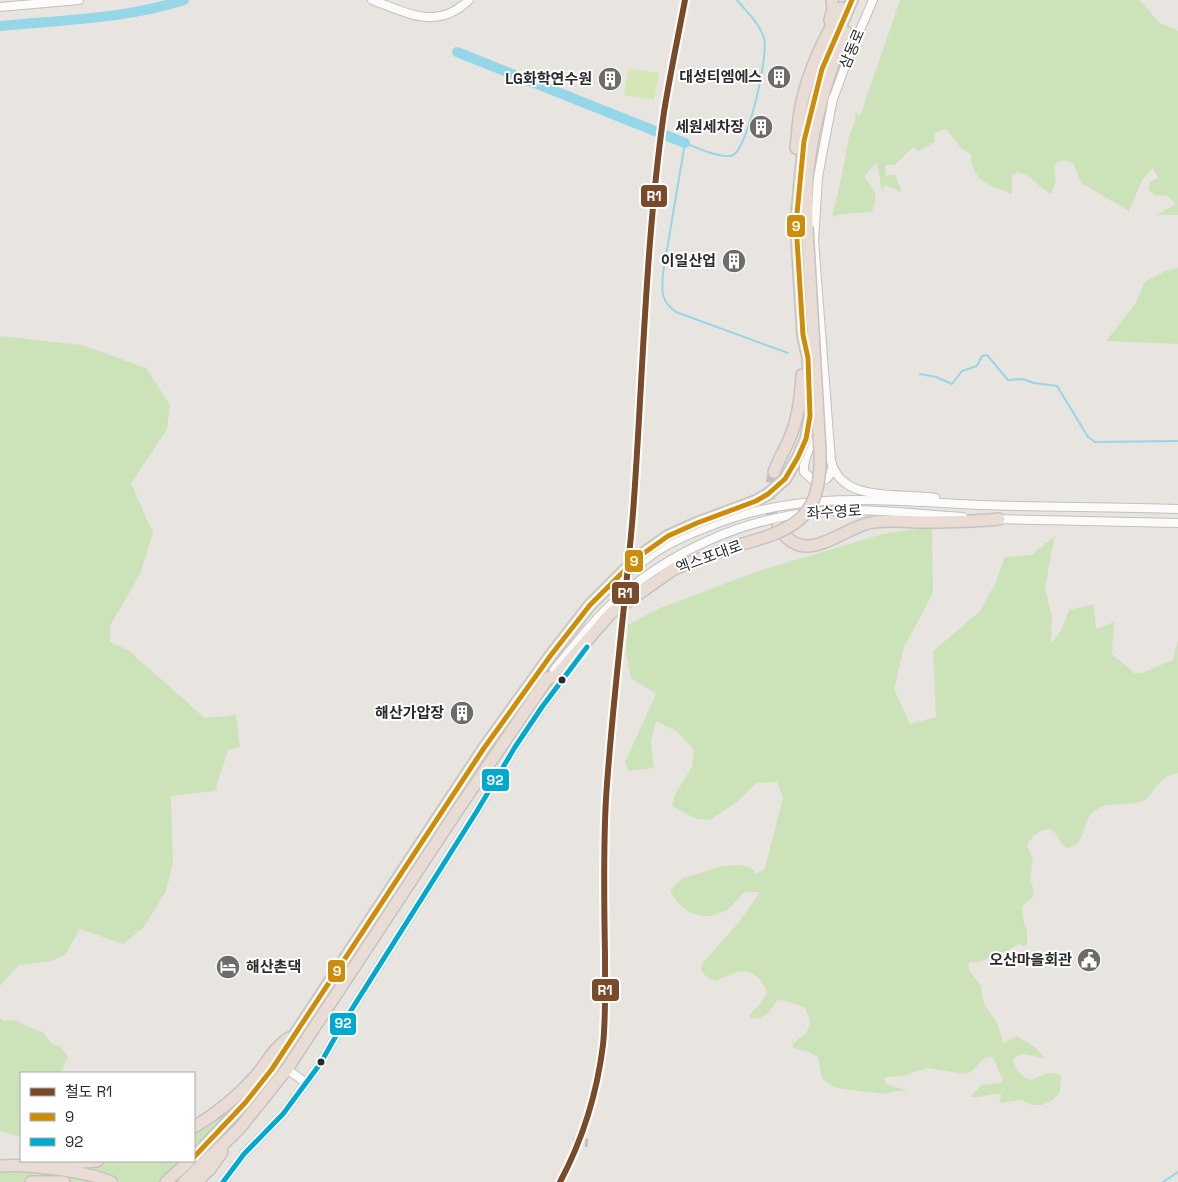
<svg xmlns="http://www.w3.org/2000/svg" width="1178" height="1182" font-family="'Space Grotesk','Noto Sans KR',sans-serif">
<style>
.green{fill:#cce3ba}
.pitch{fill:#d6e7b7}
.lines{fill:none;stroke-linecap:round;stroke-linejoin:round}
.stream{stroke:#95d6e9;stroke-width:2}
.river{stroke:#95d6e9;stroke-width:10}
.minor-tunnel{stroke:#c2c0bc;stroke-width:8;stroke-dasharray:8 4;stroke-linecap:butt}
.highway-tunnel{stroke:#c2c0bc;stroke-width:11;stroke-dasharray:11 5.5;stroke-linecap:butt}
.minor-casing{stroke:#c2c1c1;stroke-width:10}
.highway-casing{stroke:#c5c3c1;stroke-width:14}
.minor{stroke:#fcfbfa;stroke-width:8}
.highway{stroke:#e9dcd4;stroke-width:11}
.highway-bridge-casing{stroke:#c5c3c1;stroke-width:14;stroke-linecap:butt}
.highway-bridge{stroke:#e9dcd4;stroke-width:11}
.bus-1-casing{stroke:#fff;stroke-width:9}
.bus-2-casing{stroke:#fff;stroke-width:9}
.bus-1{stroke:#ce8d09;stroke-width:5}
.bus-2{stroke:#00a9ce;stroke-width:5}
.rail-1-casing{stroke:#fff;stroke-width:10}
.rail-1{stroke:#7a4b2a;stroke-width:6}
.bus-dot{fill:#2b2b2b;stroke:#fff;stroke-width:2}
.labels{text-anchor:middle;stroke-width:4;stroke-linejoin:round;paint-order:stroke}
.street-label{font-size:15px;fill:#2b2b2b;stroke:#fff}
.poi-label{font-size:15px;font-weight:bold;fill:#2b2b2b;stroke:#fff;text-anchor:end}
.line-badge{stroke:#fff;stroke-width:2}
.badge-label{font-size:14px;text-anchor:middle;font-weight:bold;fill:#fff}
</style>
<rect width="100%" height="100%" fill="#e8e5e0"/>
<!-- green -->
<g class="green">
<path d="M900 0H1139L1160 23 1178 31V215H1156L1176 204 1168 196 1155 195 1149 190 1150 181 1158 178 1153 168 1142 180 1129 211 1081 183 1073 163 1064 160 1057 162 1054 169 1056 181 1051 194C1038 187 1032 175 1017 172L1012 175V194C990 185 971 182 971 154L962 149 946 129 934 133 935 142 918 151 913 147 895 165H885L886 176 895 174 902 193 885 185 882 192 877 162 864 177C876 191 878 193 872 212L842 214 832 217C839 191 844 164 849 137 852 125 857 126 855 111L860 116Z"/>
<path d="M1178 268V344L1106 341 1135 304 1145 282 1163 272Z"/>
<path d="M0 336 82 345 146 368 170 405 167 429 131 483 153 533 140 574 110 626V642L128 650 205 718 236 715 240 747 228 750 215 791 171 796 173 863 166 891 144 927 123 944 80 929 65 955 51 961 19 965 0 986Z"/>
<path d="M932 526 933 593 904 647 894 689 910 724 936 717 933 651 980 611 995 584 1005 557 1031 555 1058 534 1054 539 1045 588 1052 617 1051 644 1061 630 1069 610 1094 604 1096 629 1114 622 1112 654 1134 673H1142L1173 660 1178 639V773C1169 775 1162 779 1156 787 1152 791 1151 796 1146 799 1129 810 1109 797 1092 813 1081 824 1086 846 1067 848 1059 843 1058 834 1051 829 1040 828 1030 838 1027 847L1033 858 1030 879 1034 891 1033 897 1024 904 1022 907 1024 923 1027 931V945L1023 947 1020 943 1005 952H994C987 961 982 962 971 962L968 964 970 972 980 984 984 1004 998 1024 1003 1043 1017 1036 1036 1048 1045 1058C1033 1059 1022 1047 1013 1060 1015 1068 1022 1077 1031 1080 1041 1076 1050 1069 1061 1076L1060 1092 1053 1100 1041 1105H1032L1022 1100 1001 1103 999 1099 1002 1095C991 1092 981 1099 970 1097L981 1085 1001 1083 1003 1080 993 1058 990 1057 983 1059 972 1071 965 1074 928 1068 902 1076 887 1077 884 1079 887 1084 908 1091H894L885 1094 843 1089 832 1086 822 1079 818 1057 809 1052 793 1048V1043C809 1032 815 1026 804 1007L778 999C771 1010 765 1020 750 1019L749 1015 759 1005 767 992C762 978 749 967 734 973 727 975 722 979 716 981L708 978 701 971V965L739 922 760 892H744C739 897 734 905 728 909 705 924 681 914 670 890L683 878 723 866 739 865 749 867 757 874 765 868 783 798 777 782 756 783 738 801 710 820 696 819 672 806 675 794 692 767 694 750 676 731 656 721 651 742 654 768 629 771 625 762 656 694 631 678 626 653 628 625 658 609 761 570 883 534Z"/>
<path d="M0 1017 4 1021 16 1020 29 1027 43 1032 52 1044 59 1046 68 1056 60 1073H21V1137L0 1131Z"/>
<path d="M234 1099 251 1114 195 1182H0V1166L97 1161H194V1127Z"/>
</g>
<!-- pitch -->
<path class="pitch" d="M629 68 659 73 654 100 624 95Z"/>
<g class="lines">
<!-- stream -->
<g class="stream">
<path d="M737 0C746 11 760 24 764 38 769 54 748 148 733 155 722 160 696 147 685 143L663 273C662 292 660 300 676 312L788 353"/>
<path d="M920 374 936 377 952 384 962 371 977 366 982 356 987 355 1008 380 1023 379 1034 383 1057 386 1088 437 1095 442 1178 441"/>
<path d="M1163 1182 1178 1172"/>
</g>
<!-- river -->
<g class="river">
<path d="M0 26C61 20 125 19 184 0"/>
<path d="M457 52 685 143"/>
</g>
<!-- minor-tunnel -->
<path class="minor-tunnel" d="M573 1142 588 1143"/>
<!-- highway-tunnel -->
<path class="highway-tunnel" d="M774 472C768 492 767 509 778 527"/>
<!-- minor casing -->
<g class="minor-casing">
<g id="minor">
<path d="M372 0C408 13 437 31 469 0"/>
<path d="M0 7 79 0"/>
<path d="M833 98 818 177 814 241 831 461C842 504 899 492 935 498"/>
<path d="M832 102 848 58 873 0"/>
<path d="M815 427C815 443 802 456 804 472L813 480C823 483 830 479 832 468"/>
<path d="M995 519 1178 523"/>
<path d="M628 572C637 566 645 560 653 554 673 540 709 526 732 518 816 491 895 501 981 505 1046 507 1112 507 1178 509"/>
<path d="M554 670C574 646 593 620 617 599 672 551 742 519 815 512 864 507 914 514 963 517"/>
<path d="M287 1069 306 1083"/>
<path d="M223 1182 244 1154 283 1114 320 1064 345 1020 477 811 515 747 542 707 579 657"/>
</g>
</g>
<!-- highway casing -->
<g class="highway-casing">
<g id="highway">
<path d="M830 20 833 9 832 0"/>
<path d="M796 148C798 133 798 117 802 102 809 68 825 38 841 8"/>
<path d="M807 227C807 208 806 188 808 169 814 122 827 75 846 32"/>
<path d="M774 472C778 461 784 451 789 440 798 419 801 397 802 375"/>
<path d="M778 527C785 536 792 545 805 546 825 547 849 528 869 523 886 519 906 522 923 522 949 522 973 522 999 519"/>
<path d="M194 1127C216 1114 236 1098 254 1078 266 1065 274 1047 289 1038"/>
<path d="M194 1157 245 1103 272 1069 484 748 551 655 590 605 637 558 668 536 697 523 756 501 768 494 785 479 798 457 806 439 810 416 808 358 803 335 796 224 804 141 822 69 852 0"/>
<path d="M54 1164 97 1161"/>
<path d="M0 1166C26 1164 87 1171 111 1182"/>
<path d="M31 1182H64"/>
<path d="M166 1182 189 1161"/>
<path d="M184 1182 239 1129 287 1069 457 811 548 678 556 676 611 613 674 569 732 547"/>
<path d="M196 1182 210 1169 222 1152"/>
</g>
</g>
<!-- minor -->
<use href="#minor" class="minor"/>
<!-- highway -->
<use href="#highway" class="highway"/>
<!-- highway-bridge casing -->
<g class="highway-bridge-casing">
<path id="highway-bridge" d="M732 547C793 530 822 522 820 451L807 227"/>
</g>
<!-- highway-bridge -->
<use href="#highway-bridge" class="highway-bridge"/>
<!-- bus-1 casing -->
<g class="bus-1-casing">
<path id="bus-1" d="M194 1157 245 1103 272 1069 484 748 551 655 590 605 637 558 668 536 697 523 756 501 768 494 785 479 798 457 806 439 810 416 808 358 803 335 796 224 804 141 822 69 852 0"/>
</g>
<!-- bus-2 casing -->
<g class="bus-2-casing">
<path id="bus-2" d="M223 1182 244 1154 283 1114 320 1064 345 1020 477 811 515 747 542 707 587 647"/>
</g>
<!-- bus-1 -->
<use href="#bus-1" class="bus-1"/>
<!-- bus-2 -->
<use href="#bus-2" class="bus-2"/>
<!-- rail-1 casing -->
<g class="rail-1-casing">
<path id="rail-1" d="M560 1182C583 1139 597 1093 603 1045 606 1016 605 985 605 955 604 903 603 851 606 799 612 704 625 608 633 513 643 379 645 245 664 112 670 75 678 37 685 0"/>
</g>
<!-- rail-1 -->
<use href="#rail-1" class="rail-1"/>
</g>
<!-- icons -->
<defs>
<g id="building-disc" transform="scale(1.25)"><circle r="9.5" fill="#6d6c6a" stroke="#fff"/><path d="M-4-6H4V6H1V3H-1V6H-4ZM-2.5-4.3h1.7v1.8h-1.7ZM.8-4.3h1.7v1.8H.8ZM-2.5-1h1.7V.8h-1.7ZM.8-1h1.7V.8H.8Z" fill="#fff"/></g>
<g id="civic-disc" transform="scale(1.25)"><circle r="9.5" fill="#6d6c6a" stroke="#fff"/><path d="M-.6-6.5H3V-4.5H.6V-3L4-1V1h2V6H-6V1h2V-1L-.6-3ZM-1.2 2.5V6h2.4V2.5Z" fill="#fff"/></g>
<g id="hotel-disc" transform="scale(1.25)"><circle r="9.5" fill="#6d6c6a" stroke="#fff"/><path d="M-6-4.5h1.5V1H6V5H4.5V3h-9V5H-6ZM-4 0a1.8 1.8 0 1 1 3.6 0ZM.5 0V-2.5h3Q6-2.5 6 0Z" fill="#fff"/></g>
</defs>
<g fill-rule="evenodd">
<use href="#building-disc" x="779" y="77"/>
<use href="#building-disc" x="610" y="79"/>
<use href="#building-disc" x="761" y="127"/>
<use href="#building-disc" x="734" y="261"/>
<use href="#building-disc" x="462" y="713"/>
<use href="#civic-disc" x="1089" y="960"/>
<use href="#hotel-disc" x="228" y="967"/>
</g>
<!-- markers -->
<g class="bus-dot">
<circle cx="562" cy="680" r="4.5"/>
<circle cx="321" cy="1062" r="4.5"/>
</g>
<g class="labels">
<!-- street labels -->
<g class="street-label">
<text transform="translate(852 49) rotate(-67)" y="5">삼동로</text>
<text transform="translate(834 512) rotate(-3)" y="5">좌수영로</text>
<text transform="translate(709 557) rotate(-20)" y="5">엑스포대로</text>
</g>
<!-- poi labels -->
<g class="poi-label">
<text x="762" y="82">대성티엠에스</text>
<text x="592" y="84">LG화학연수원</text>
<text x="744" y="132">세원세차장</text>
<text x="716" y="266">이일산업</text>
<text x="444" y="718">해산가압장</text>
<text x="1072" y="965">오산마을회관</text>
<text x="246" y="972" text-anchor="start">해산촌댁</text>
</g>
</g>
<g class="line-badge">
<rect x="640" y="184" width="28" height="24" rx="5" fill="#7a4b2a"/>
<rect x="786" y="214" width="20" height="24" rx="5" fill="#ce8d09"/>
<rect x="624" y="549" width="20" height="24" rx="5" fill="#ce8d09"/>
<rect x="611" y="581" width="29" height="24" rx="5" fill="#7a4b2a"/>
<rect x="481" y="768" width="29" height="24" rx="5" fill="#00a9ce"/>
<rect x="327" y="959" width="19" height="24" rx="5" fill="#ce8d09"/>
<rect x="591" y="978" width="29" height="24" rx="5" fill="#7a4b2a"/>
<rect x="329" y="1012" width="28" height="24" rx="5" fill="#00a9ce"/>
</g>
<g class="badge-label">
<text x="654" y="201">R1</text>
<text x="796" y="231">9</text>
<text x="634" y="566">9</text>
<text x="625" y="598">R1</text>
<text x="495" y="785">92</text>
<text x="337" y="976">9</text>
<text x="605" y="995">R1</text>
<text x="343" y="1028">92</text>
</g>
<!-- legend -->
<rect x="20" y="1072" width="175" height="90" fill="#ffffff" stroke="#aaaaaa"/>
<rect x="30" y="1088" width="25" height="8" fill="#7a4b2a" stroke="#aaaaaa"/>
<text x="65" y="1097" font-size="15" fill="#2b2b2b">철도 R1</text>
<rect x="30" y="1113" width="25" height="8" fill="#ce8d09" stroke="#aaaaaa"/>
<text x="65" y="1122" font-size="15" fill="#2b2b2b">9</text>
<rect x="30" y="1138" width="25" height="8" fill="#00a9ce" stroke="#aaaaaa"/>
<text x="65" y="1147" font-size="15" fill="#2b2b2b">92</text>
</svg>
